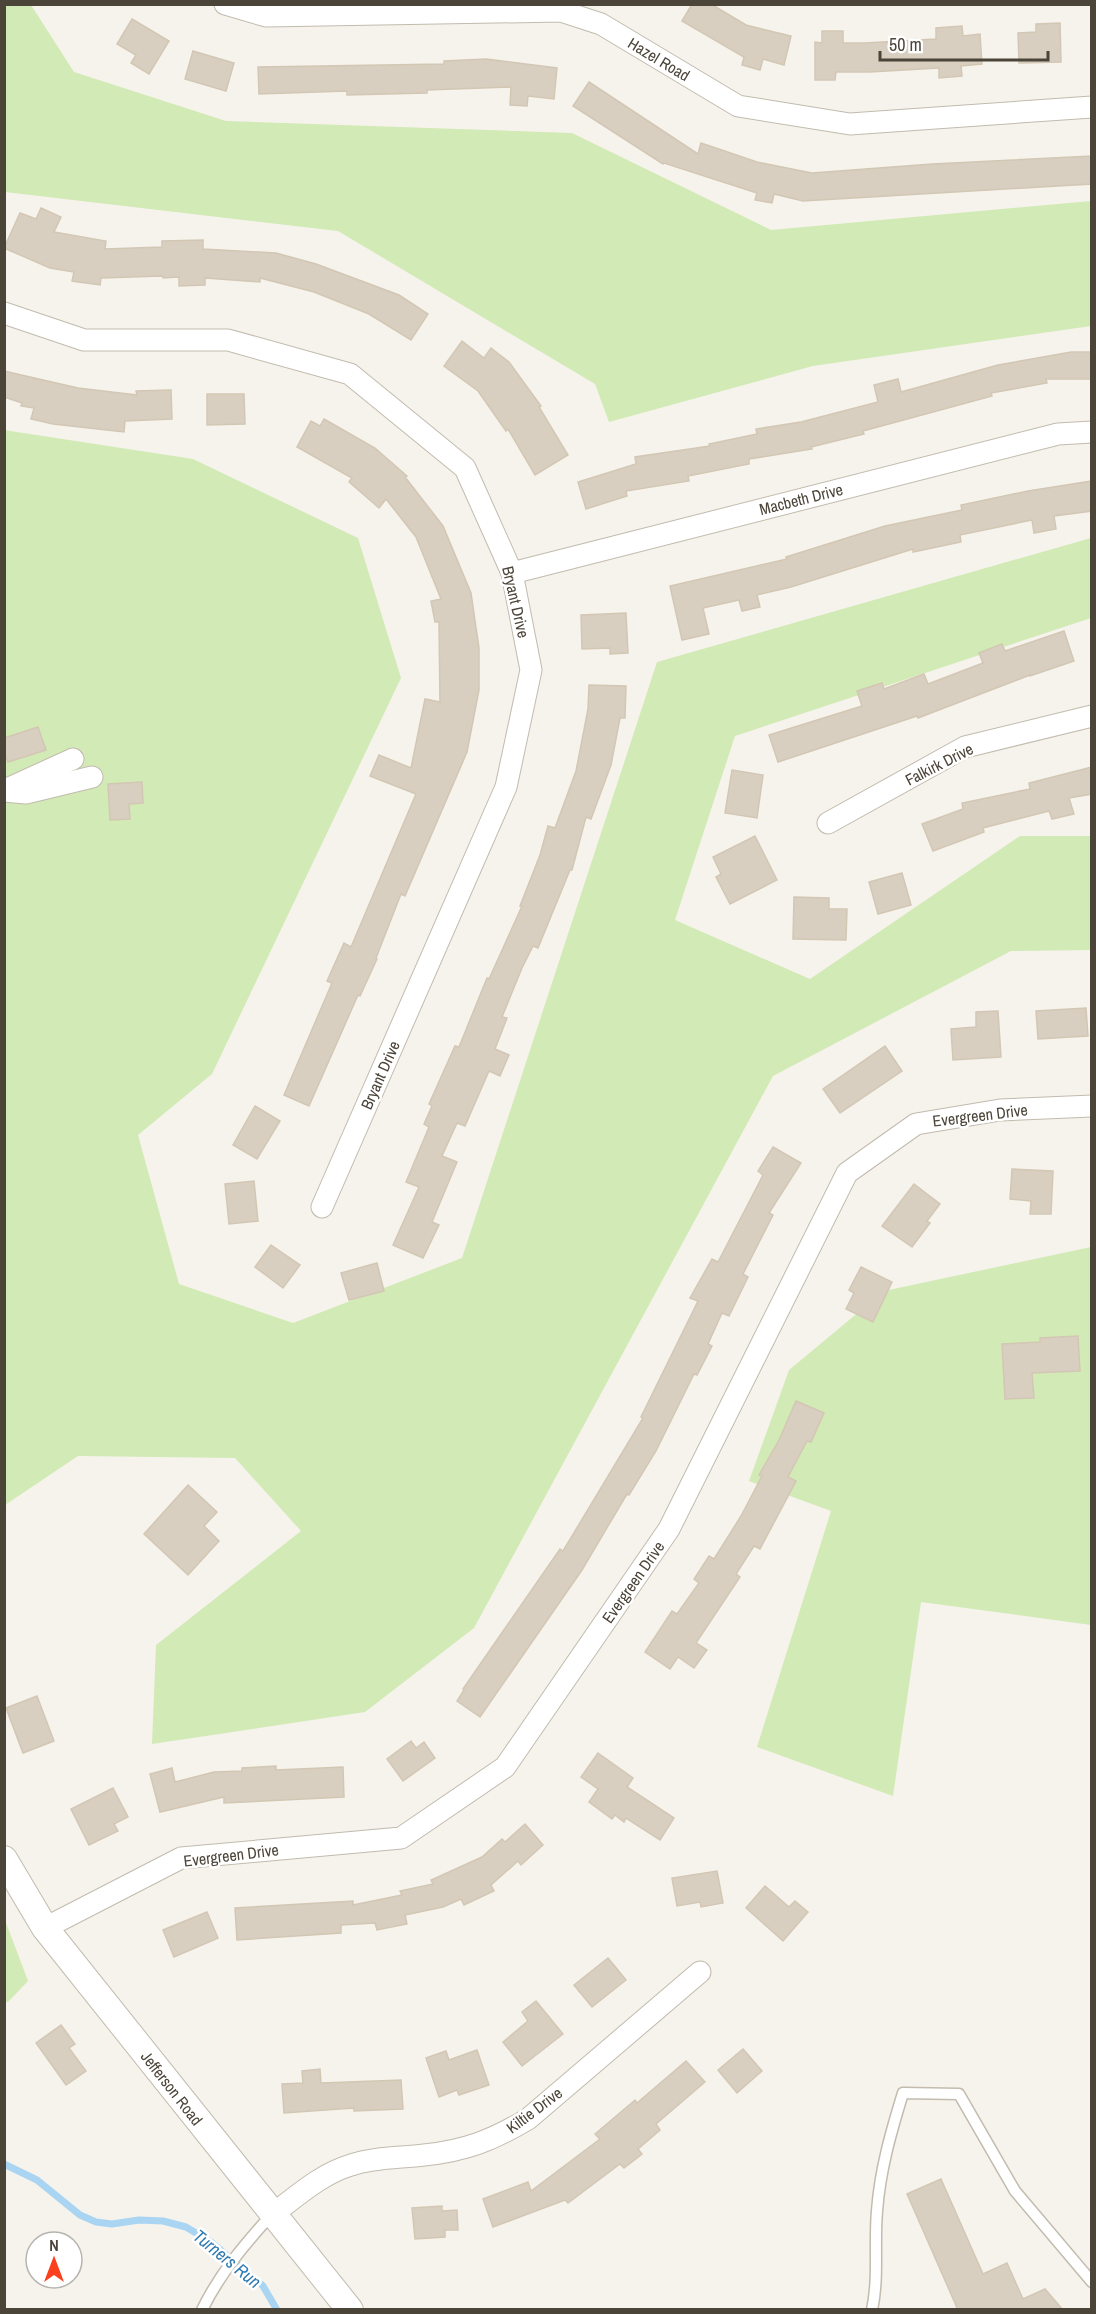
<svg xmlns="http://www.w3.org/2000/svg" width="1096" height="2314" font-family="'Archivo Narrow',sans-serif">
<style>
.green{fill:#d2eab5}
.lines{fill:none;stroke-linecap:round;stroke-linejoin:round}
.stream{stroke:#a9d4f2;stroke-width:7}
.building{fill:#d8cfc1;stroke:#d3c7b4;stroke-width:1.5}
.service-casing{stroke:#c2bbae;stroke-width:13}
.minor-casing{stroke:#c2bbae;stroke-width:23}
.tertiary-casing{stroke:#c2bbae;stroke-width:28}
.service{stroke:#fff;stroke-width:10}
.minor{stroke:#fff;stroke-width:21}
.tertiary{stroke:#fff;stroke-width:26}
.labels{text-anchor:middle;stroke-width:5;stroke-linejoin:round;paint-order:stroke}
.street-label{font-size:16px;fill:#4b4439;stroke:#fff}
.water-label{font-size:18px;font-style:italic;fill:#2e7ab2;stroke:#fff}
</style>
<rect width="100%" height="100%" fill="#f6f3ec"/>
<!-- green -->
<g class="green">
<path d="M5 4 31 5 74 72 226 121 572 133 771 230 1091 201V326L813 366 609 422 595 384 338 231 5 192Z"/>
<path d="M4 430 193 459 358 538 401 678 212 1074 138 1135 179 1284 293 1323 462 1258 657 662 1091 538V618L735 736 675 920 810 979 1020 836H1091V950L1011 951 773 1076 474 1628 365 1712 152 1744 156 1645 301 1531 235 1458 78 1456 5 1505Z"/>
<path d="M1091 1247V1625L921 1602 893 1796 757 1747 831 1511 749 1481 789 1370 884 1291Z"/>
<path d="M5 1920 28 1981 8 2002H4Z"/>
</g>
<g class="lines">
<!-- stream -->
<path class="stream" d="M4 2164 37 2180 80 2215 96 2222 112 2224 139 2220 163 2221 186 2227 211 2242 263 2286 277 2310"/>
</g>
<!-- building -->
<g class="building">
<path d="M692 4H711L746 25 791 36 784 65 763 59 760 70 742 65 744 57 682 21Z"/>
<path d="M132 19 169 41 149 74 131 63 136 55 117 44Z"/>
<path d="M1060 23 1061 62 1019 63 1018 33 1036 32V24Z"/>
<path d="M962 26 963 36 980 34 982 64 961 66 962 76 939 78V68L870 72H836L835 80H815V42L822 43V31H843V43H865L936 39V28Z"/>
<path d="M193 51 234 63 226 91 185 79Z"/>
<path d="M486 59 557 68 554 99 528 96 527 106 510 105 511 87 427 90V93L347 95V91L259 94 258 67 444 64V61Z"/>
<path d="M589 82 698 154 701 143 757 162 812 173 932 164 1092 156V184L803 201 774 194 772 203 755 200 757 193 664 163 663 164 573 106Z"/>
<path d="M41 208 61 217 54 232 106 241 105 249 162 247V241L203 240V249L276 253 316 264 399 295 428 314 411 340 369 314 314 292 260 278V282L205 278V285L179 286V277L163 278V276L101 278 100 285 72 281 74 272 50 268 4 248 20 213 36 219Z"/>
<path d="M462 341 484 358 491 348 509 362 541 406 539 407 568 455 535 475 508 429 506 431 478 391 444 366Z"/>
<path d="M1071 352H1092V379H1046L1047 383 991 393 992 396 863 431 864 434 811 447 812 449 749 459V464L688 476 689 481 626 491 627 496 586 509 578 482 636 464 635 457 710 446 709 444 757 434 756 429 801 422 878 402 874 385 898 379 901 392 998 365Z"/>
<path d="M4 371 78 388 137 395 136 391 171 390 172 419 125 421 124 432 53 424 31 419 34 408 21 406 22 403 4 397Z"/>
<path d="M207 394H244L245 424 207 425Z"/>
<path d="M324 419 375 448 407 476 405 477 443 526 471 593 479 648V690L467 752 405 896 401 894 376 958 377 959 360 996 358 995 309 1106 284 1095 332 983 327 981 344 943 351 947 416 794 370 776 379 755 411 768 425 699 440 702 439 622H435L431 601 441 599 416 537 386 499 379 508 349 482 352 478 297 447 311 421 320 426Z"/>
<path d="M1092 481V511L1054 516 1056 529 1034 533 1032 520 960 535 961 542 913 552V549L791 587 757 595 760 607 742 611 739 600 703 608 709 634 682 640 670 586 787 559 786 557 885 526 962 510 961 505 1028 491Z"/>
<path d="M626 613 628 653 610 654V648L582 649 581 615Z"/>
<path d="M1064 631 1074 661 1030 676V675L918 718 917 716 778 762 769 735 862 706 857 691 882 683 884 689 924 674 928 684 983 663 979 653 1002 644 1005 651Z"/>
<path d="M589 685 626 686 625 718H620L611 765 591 819 586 817 572 870H570L538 948 533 946 522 968 502 1017 507 1018 495 1049 509 1055 500 1076 489 1071 465 1126 457 1123 442 1156 457 1162 432 1222 439 1225 423 1258 393 1245 419 1187 406 1182 429 1127 424 1124 432 1106 429 1104 455 1046 459 1047 487 978 489 979 522 906H520L540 855 548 826 555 828 576 771 588 709Z"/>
<path d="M38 727 46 750 8 762 4 752V738Z"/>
<path d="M1092 767V794L1069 798 1074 814 1052 819 1049 811 983 828 984 832 933 851 922 824 963 809 962 803 1030 789 1029 783Z"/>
<path d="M732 770 763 775 757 818 725 813Z"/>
<path d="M142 782 143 803 129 804 130 819 110 820 108 784Z"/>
<path d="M755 836 777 880 730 904 716 877 721 874 713 857Z"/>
<path d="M902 873 911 905 878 914 869 882Z"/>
<path d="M794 897 829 898V909H847L846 940 793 939Z"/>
<path d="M1086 1008 1088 1036 1038 1039 1036 1011Z"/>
<path d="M998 1011 1001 1057 953 1060 951 1029 976 1027V1012Z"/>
<path d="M885 1046 902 1071 840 1113 823 1089Z"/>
<path d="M255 1106 280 1121 257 1159 233 1145Z"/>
<path d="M773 1147 801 1163 769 1213 773 1215 743 1274 748 1277 729 1316 722 1313 708 1344 712 1346 697 1375 694 1374 656 1451 629 1495 627 1494 582 1570 480 1717 457 1701 464 1690 463 1689 560 1549 563 1551 643 1418 641 1417 698 1301 690 1298 712 1259 718 1262 763 1175 758 1171Z"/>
<path d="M1012 1169 1053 1171 1051 1214H1030L1031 1201 1010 1199Z"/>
<path d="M254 1181 258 1221 229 1224 225 1184Z"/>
<path d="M914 1184 940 1204 927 1221 930 1223 912 1247 882 1226Z"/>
<path d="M271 1245 300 1265 283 1288 255 1267Z"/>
<path d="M377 1263 384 1291 349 1300 341 1273Z"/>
<path d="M861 1267 892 1282 873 1322 846 1309 854 1293 849 1290Z"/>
<path d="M1078 1336 1080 1371 1032 1373 1034 1398 1005 1399 1002 1344 1040 1342V1338Z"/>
<path d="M796 1401 824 1413 811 1442 807 1441 788 1477 796 1481 760 1549 754 1546 736 1574 740 1577 696 1643 707 1650 694 1668 678 1657 670 1669 645 1652 672 1611 677 1614 699 1583 694 1579 709 1556 714 1559 741 1516 762 1476 759 1475 779 1440Z"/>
<path d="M188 1485 217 1512 204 1526 219 1541 188 1575 144 1534Z"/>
<path d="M37 1696 54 1741 23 1753 6 1708Z"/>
<path d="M411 1741 416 1748 424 1742 435 1758 403 1781 387 1759Z"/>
<path d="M598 1753 633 1778 627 1787 674 1818 660 1840 626 1818 624 1822 615 1815 612 1819 589 1802 598 1789 581 1777Z"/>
<path d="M276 1766V1770L343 1767 344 1797 224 1803V1797L160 1812 150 1774 172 1768 175 1782 214 1772 242 1771V1768Z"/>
<path d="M113 1788 128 1817 114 1824 118 1831 89 1845 71 1809Z"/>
<path d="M525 1824 543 1845 521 1865 518 1861 491 1885 494 1891 464 1905 461 1899 443 1907 405 1915 407 1924 377 1930 375 1923 341 1925V1933L237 1940 235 1908 353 1901V1905L402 1895 400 1891 433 1884 431 1880 482 1857 502 1839 505 1842Z"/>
<path d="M717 1871 723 1903 701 1907 700 1902 677 1906 672 1878Z"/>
<path d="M765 1886 789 1907 795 1901 808 1912 783 1941 746 1908Z"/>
<path d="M207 1912 218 1938 174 1957 163 1930Z"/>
<path d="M608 1958 626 1980 592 2007 574 1985Z"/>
<path d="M536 2001 563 2034 522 2066 503 2042 528 2021 522 2012Z"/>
<path d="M61 2025 75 2044 69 2048 86 2071 66 2085 36 2043Z"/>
<path d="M743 2049 762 2071 737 2093 718 2070Z"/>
<path d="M477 2050 489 2085 459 2095 457 2090 439 2097 426 2058 446 2051 449 2060Z"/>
<path d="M686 2061 705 2082 656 2124 660 2130 638 2149 642 2154 624 2168 620 2164 568 2203 565 2200 493 2227 483 2199 528 2182 531 2191 600 2139 595 2134 635 2100 637 2103Z"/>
<path d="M320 2069 321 2083 401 2080 403 2109 354 2111V2108L284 2113 282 2084 303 2083 302 2071Z"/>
<path d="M941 2179 983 2274 1007 2263 1023 2299 1045 2289 1063 2310H958L907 2194Z"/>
<path d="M442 2206V2211L457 2210 458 2230H445V2237L415 2239 412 2208Z"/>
</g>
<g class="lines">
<!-- service casing -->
<g class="service-casing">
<g id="service">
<path d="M202 2310C220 2273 245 2244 272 2214"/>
<path d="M872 2310C879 2277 874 2244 877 2211 880 2170 891 2132 903 2093L959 2094 1015 2191 1092 2282"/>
</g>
</g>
<!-- minor casing -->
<g class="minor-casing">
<g id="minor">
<path d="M225 4 266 16 561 11 601 24 738 106 850 124 1092 107"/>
<path d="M4 313 84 340H228L350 374 465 468 512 573 531 670 506 787 322 1207"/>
<path d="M512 573 1058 434 1092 432"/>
<path d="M5 790 73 759"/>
<path d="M4 791 26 793 92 777"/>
<path d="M828 823 965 747 1092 716"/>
<path d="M45 1928 181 1858 401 1838 505 1767 669 1529 847 1173 916 1124 1000 1110 1092 1106"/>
<path d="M273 2214C297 2196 321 2174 351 2165 375 2157 400 2158 424 2155 465 2151 493 2140 528 2119L700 1972"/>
</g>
</g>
<!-- tertiary casing -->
<g class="tertiary-casing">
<path id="tertiary" d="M4 1859 45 1928 350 2310"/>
</g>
<!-- service -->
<use href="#service" class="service"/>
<!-- minor -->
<use href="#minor" class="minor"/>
<!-- tertiary -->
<use href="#tertiary" class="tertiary"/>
</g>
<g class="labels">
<!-- street labels -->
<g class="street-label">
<text transform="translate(659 59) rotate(31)" y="6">Hazel Road</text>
<text transform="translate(801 499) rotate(-14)" y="6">Macbeth Drive</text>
<text transform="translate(516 602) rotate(77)" y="6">Bryant Drive</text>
<text transform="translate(939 764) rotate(-27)" y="6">Falkirk Drive</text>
<text transform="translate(380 1075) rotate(-66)" y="6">Bryant Drive</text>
<text transform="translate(980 1115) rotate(-7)" y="6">Evergreen Drive</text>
<text transform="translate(633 1582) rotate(-55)" y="6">Evergreen Drive</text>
<text transform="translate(231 1855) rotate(-7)" y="6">Evergreen Drive</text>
<text transform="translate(172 2088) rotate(52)" y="6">Jefferson Road</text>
<text transform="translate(534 2110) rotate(-37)" y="6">Kiltie Drive</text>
</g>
<!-- water labels -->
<g class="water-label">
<text transform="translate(227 2259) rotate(39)" y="6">Turners Run</text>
</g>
</g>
<!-- border -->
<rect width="1096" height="2314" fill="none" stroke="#4b4439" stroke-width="12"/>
<!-- north arrow -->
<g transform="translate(54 2260)"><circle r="28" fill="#ffffff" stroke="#b7b4b0" stroke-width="1.5"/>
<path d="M0-4.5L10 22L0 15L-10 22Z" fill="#fc3f1d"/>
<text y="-9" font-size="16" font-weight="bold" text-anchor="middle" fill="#4b4439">N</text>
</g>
<!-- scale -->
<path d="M880 51v9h168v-9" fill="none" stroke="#4b4439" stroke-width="3"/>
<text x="889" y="51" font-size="18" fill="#4b4439" stroke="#ffffff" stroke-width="4.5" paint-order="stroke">50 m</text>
</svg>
